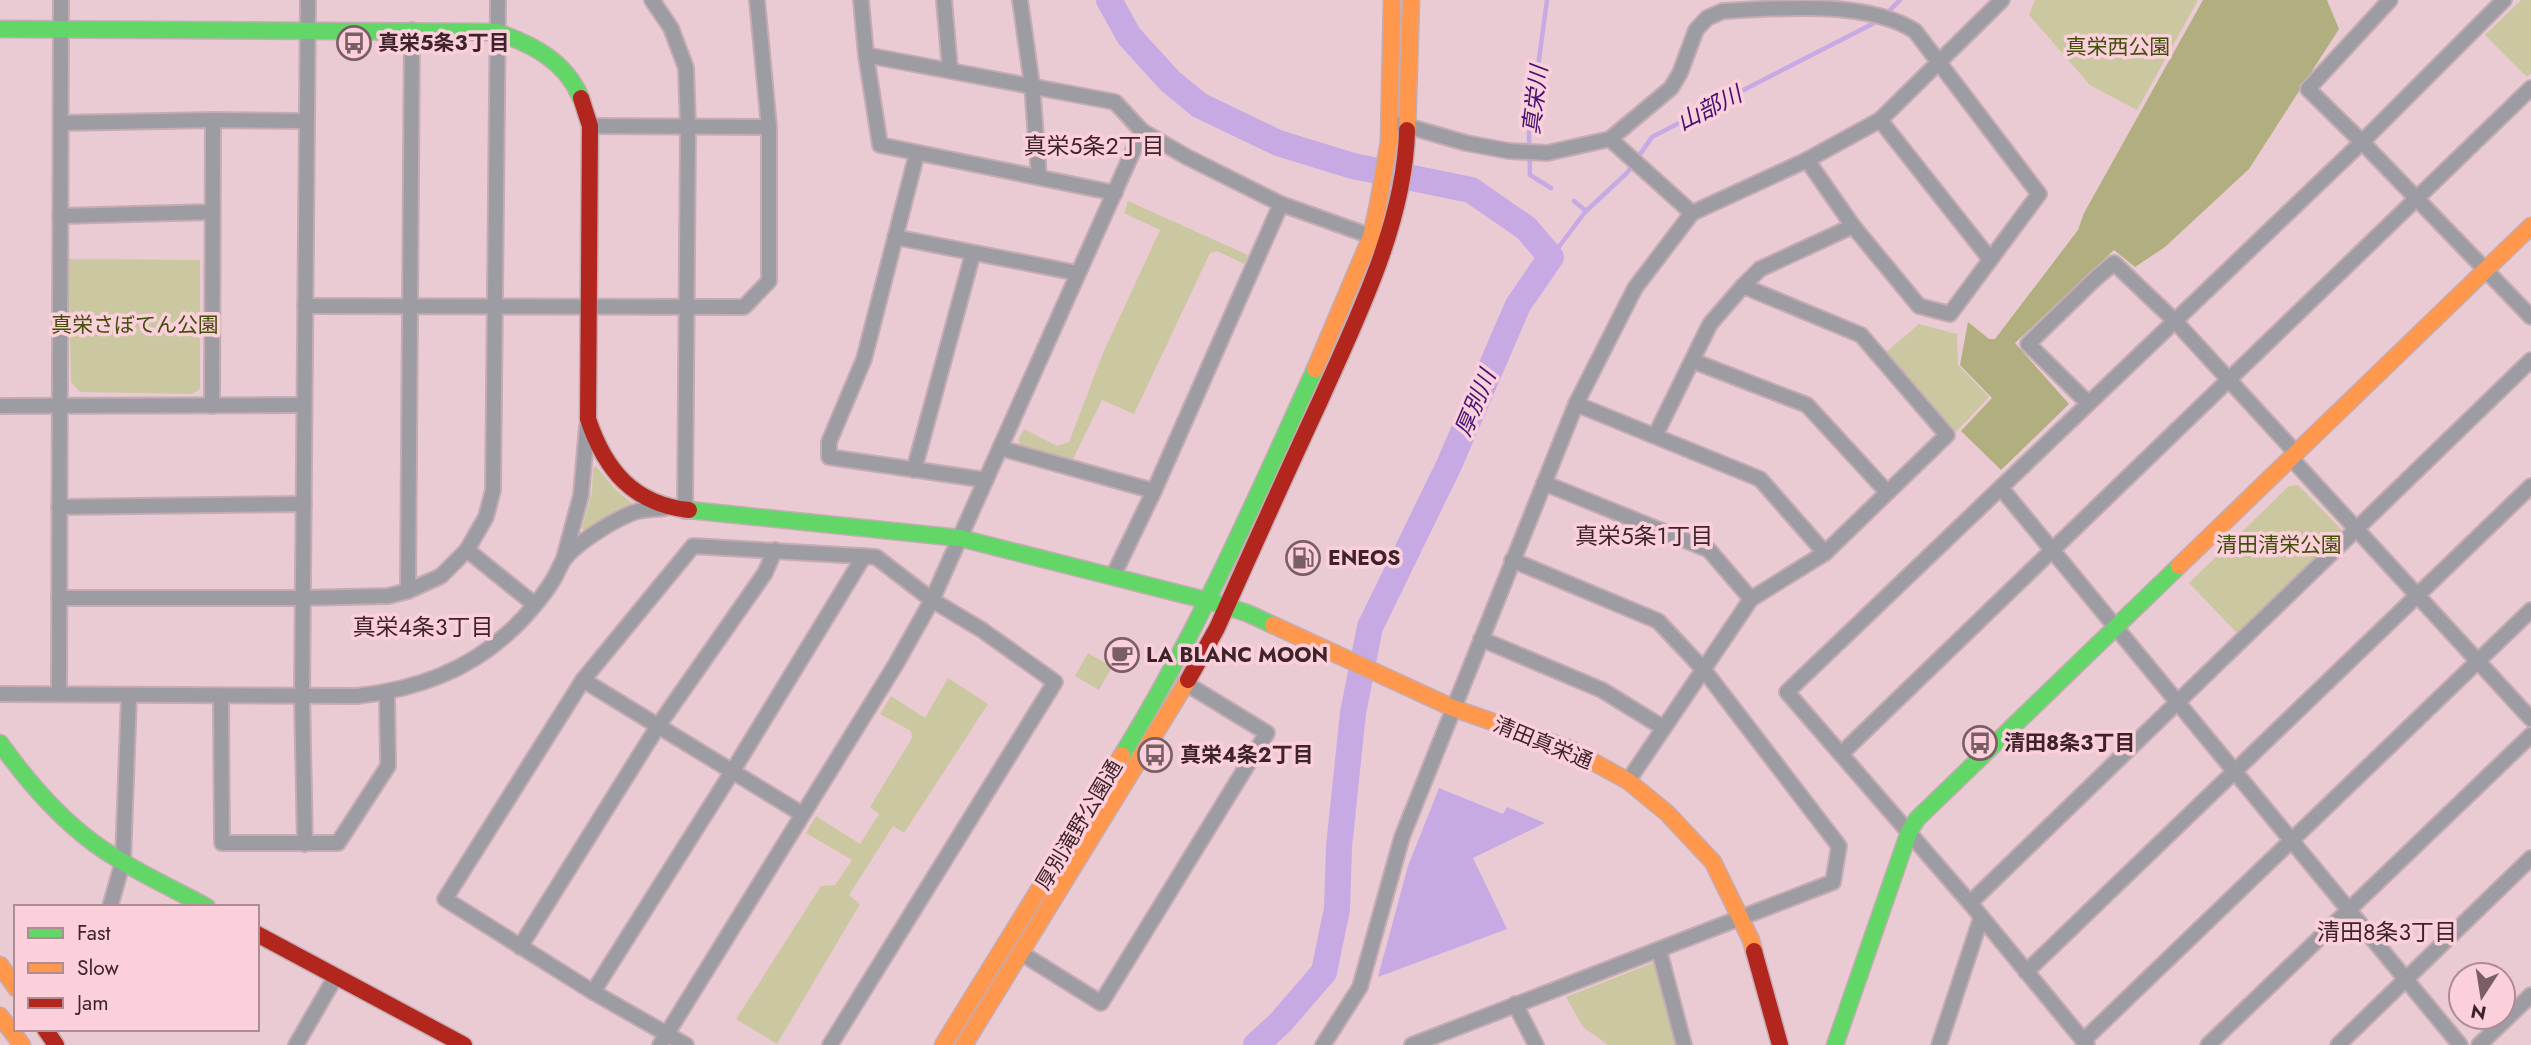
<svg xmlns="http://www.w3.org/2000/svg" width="2531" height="1045" font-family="Jost,'Noto Sans JP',sans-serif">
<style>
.green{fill:#cbc8a1}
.forest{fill:#b1ae80}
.water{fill:#c7a9e4}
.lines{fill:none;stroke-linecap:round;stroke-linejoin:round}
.stream{stroke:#c7a9e4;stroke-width:4.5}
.river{stroke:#c7a9e4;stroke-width:26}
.street-casing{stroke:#c5acb3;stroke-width:18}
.fast-casing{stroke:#c5acb3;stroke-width:19}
.slow-casing{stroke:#c5acb3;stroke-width:19}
.jam-casing{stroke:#c5acb3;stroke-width:19}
.street{stroke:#9e9ca3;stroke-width:14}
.fast{stroke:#63d668;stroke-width:16}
.slow{stroke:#ff974d;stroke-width:16}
.jam{stroke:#b3261e;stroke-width:16}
.labels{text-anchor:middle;stroke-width:7;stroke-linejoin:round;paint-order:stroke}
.poi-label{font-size:21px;font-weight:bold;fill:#3e232b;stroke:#fbd0db;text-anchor:start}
.park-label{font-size:21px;fill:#424f0b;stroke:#fbd0db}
.street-label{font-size:21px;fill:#3e232b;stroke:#fbd0db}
.water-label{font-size:23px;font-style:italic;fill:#411270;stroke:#fbd0db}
.neighbourhood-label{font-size:23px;fill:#3e232b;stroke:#fbd0db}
</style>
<rect width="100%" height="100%" fill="#eacbd4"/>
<!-- green -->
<g class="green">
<path d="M2035 0H2198L2137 110 2090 85 2029 15Z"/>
<path d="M2521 0H2531V74L2527 77 2485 35Z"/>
<path d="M1128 201 1248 255 1244 264 1217 251 1210 253 1134 414 1102 400 1073 459 1022 446 1018 440 1024 429 1057 446 1069 442 1103 353 1160 230 1124 213Z"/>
<path d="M68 259 200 260V389L192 394 80 392 71 382Z"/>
<path d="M1919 324 1957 334 1958 365 1989 397 1956 432 1885 353Z"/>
<path d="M596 466 615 489 633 504C627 514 597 523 585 532L582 528 592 491 593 468Z"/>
<path d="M2298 485 2341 529 2340 535 2237 633 2189 583 2289 486Z"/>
<path d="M1088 653 1112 667 1099 690 1075 676Z"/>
<path d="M948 678 988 704 904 833 893 826 849 895 860 904 777 1044 736 1019 821 886 835 885 852 860 806 833 816 816 860 844 879 814 870 807 912 738 911 731 880 714 891 696 925 718Z"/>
<path d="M1655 962 1681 1045H1608L1583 1027 1566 997Z"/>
</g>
<!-- forest -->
<path class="forest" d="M2203 0H2327L2339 29 2249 169 2165 247 2135 267 2114 250 2015 343 2069 404 2001 470 1961 431 1992 398 1960 365 1968 322 1989 339H1995L2078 230 2084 213Z"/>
<!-- water -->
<path class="water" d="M1439 788 1503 814 1507 807 1545 823 1473 858 1507 929 1378 977 1408 866Z"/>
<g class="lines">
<!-- stream -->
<g class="stream">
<path d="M1547 0 1529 134 1530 175 1551 188"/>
<path d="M1886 14 1900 0"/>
<path d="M1574 201 1586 211"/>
<path d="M1551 257 1586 211 1627 173 1652 137 1880 20"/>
</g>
<!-- river -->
<path class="river" d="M1109 0 1129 36 1170 81 1199 105 1278 143 1353 166 1471 190 1526 228 1551 257 1518 305 1449 465 1370 627 1353 713 1339 847 1337 909 1324 972 1280 1023 1256 1045"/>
<!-- street casing -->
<g class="street-casing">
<g id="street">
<path d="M652 0 671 28 686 68 688 126 685 511"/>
<path d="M861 0 866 55 880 145 1115 193"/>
<path d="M944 0 950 69"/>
<path d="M1020 0 1032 85 1039 177"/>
<path d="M2390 0 2308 89 2362 142 2531 317"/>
<path d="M866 55 1115 102 1142 131"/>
<path d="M1880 120 1990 259"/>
<path d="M61 123 213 120 307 121"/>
<path d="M1400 124 1466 143 1509 151 1547 153 1610 139 1671 88 1680 73 1696 30 1707 18 1723 11C1781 8 1867 0 1915 31L2039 194 1950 314 1919 306 1853 226 1807 160"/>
<path d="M590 126 769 127"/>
<path d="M1610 139 1692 213"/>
<path d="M917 153 864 359 829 442V457L986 480"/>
<path d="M60 216 212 212"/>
<path d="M895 237 1077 273"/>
<path d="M305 306 744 307 769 281V127L757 0"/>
<path d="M1693 361 1807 405 1887 492"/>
<path d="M2088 403 2028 344 2096 278 2114 263 2175 321 2296 453"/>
<path d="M1576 404 1760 479 1825 553"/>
<path d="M0 406 304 405"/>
<path d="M212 406 213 120"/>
<path d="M1655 436 1710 324 1743 286 1760 269 1853 226"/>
<path d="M1000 448 1154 491"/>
<path d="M2291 458 2531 719"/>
<path d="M914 470 973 253"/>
<path d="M1544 483 1709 550 1751 599"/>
<path d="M2001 488 2460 1045"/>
<path d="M59 507 304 504"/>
<path d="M467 550 534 604"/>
<path d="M564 558 581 495 587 427"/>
<path d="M1113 576 1154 491 1281 204"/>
<path d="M408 591 412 30"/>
<path d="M59 598H303L388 596 408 591 441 576 467 550 486 517 493 490 498 0"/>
<path d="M1481 639 1602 690 1662 727"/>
<path d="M583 680 802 814"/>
<path d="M0 694 357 696C412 690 466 672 508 633 524 619 542 598 553 580 557 574 559 567 563 561 575 543 618 517 638 511 647 509 657 509 665 508"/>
<path d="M59 694 61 0"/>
<path d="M221 696 222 843H338L388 766 387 693"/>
<path d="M1841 754 2531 88"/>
<path d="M1628 781 1751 599 1825 553 1947 435 1861 335 1743 286"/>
<path d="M305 844 302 696 308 0"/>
<path d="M1970 903 2531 360"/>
<path d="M110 907 123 861 129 695"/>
<path d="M520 947 658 726 765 573 775 550"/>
<path d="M1659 950 1684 1045"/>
<path d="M1021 953 1101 1003 1267 733 1185 683"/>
<path d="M2026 972 2531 486"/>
<path d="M593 992 732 772 864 556"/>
<path d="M1515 1004 1536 1045"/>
<path d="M2083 1041 2531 610"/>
<path d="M296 1045 336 976"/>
<path d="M660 1045 896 664 932 600 1142 131 1187 157 1281 204 1379 239"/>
<path d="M686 1045 593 992 445 899 583 680 693 546 876 557 932 600 982 630 1055 682 830 1045"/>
<path d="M1323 1045 1360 987 1402 837 1576 404 1635 288 1692 213 1807 160 1880 120 2002 0"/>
<path d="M1412 1045 1833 882 1839 846 1704 670 1658 621 1512 560"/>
<path d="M1939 1045 1981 918"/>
<path d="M2087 1045 1970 903 1787 692 2362 142 2504 0"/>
<path d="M2208 1045 2531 735"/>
<path d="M2338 1045 2531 858"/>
<path d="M2479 1045 2531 995"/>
</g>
</g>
<!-- fast casing -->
<g class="fast-casing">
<g id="fast">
<path d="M0 29 497 32C534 45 565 61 581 98"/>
<path d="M689 510 960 538 1209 601 1247 613 1273 625"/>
<path d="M0 743C27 781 57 816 95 844 130 869 170 887 207 907"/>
<path d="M1122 755C1198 632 1255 500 1315 369"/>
<path d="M1835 1045 1909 832 1917 819 2179 566"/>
</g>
</g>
<!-- slow casing -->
<g class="slow-casing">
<g id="slow">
<path d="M1407 130 1411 0"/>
<path d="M1315 369 1371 237 1378 205 1389 142 1392 0"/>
<path d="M2179 566 2531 226"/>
<path d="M1273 625 1453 708 1570 749 1628 781 1667 813 1713 862 1751 940 1754 951"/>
<path d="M0 965 16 988"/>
<path d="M0 1016 22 1045"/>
<path d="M943 1045 1122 755"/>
<path d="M964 1045 1188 680"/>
</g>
</g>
<!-- jam casing -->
<g class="jam-casing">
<g id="jam">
<path d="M581 98 590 126 588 419C605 470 633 504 689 510"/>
<path d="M1188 680 1217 628C1251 552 1285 476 1320 401 1357 318 1405 223 1407 130"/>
<path d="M257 934 464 1045"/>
<path d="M1754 951 1780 1045"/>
<path d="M45 1029 56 1045"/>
</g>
</g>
<!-- street -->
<use href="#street" class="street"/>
<!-- fast -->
<use href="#fast" class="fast"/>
<!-- slow -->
<use href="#slow" class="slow"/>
<!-- jam -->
<use href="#jam" class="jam"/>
</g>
<!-- icons -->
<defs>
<g id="bus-ring" transform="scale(1.75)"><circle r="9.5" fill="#fbd0db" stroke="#7a5e66" stroke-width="1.5"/><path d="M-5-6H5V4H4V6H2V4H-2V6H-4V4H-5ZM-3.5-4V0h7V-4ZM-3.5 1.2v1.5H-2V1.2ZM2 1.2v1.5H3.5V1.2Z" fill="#7a5e66"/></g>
<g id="fuel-ring" transform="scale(1.75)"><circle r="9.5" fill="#fbd0db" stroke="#7a5e66" stroke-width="1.5"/><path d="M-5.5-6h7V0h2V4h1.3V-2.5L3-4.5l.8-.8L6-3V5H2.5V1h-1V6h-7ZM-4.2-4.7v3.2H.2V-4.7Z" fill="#7a5e66"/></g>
<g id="cafe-ring" transform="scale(1.75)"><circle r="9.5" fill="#fbd0db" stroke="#7a5e66" stroke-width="1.5"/><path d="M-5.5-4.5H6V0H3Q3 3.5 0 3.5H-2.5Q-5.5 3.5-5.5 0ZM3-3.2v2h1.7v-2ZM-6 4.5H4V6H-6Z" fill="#7a5e66"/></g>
</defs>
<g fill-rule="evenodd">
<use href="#bus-ring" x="354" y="43"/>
<use href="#fuel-ring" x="1303" y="558"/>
<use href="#cafe-ring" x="1122" y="655"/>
<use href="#bus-ring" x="1980" y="743"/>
<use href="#bus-ring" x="1155" y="755"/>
</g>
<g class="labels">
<!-- poi labels -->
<g class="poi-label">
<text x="378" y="50">真栄5条3丁目</text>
<text x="1328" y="565">ENEOS</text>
<text x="1146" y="662">LA BLANC MOON</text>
<text x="2004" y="750">清田8条3丁目</text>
<text x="1180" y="762">真栄4条2丁目</text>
</g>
<!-- park labels -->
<g class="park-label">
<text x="2118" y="54">真栄西公園</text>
<text x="135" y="332">真栄さぼてん公園</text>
<text x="2279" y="552">清田清栄公園</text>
</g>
<!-- street labels -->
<g class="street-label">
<text transform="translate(1543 743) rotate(22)" y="7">清田真栄通</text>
<text transform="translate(1079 825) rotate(-59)" y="7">厚別滝野公園通</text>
</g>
<!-- water labels -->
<g class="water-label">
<text transform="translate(1535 100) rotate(-83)" y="8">真栄川</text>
<text transform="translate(1709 108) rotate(-27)" y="8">山部川</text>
<text transform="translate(1475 403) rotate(-67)" y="8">厚別川</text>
</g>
<!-- neighbourhood labels -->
<g class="neighbourhood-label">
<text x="1094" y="154">真栄5条2丁目</text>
<text x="1644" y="544">真栄5条1丁目</text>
<text x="423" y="635">真栄4条3丁目</text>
<text x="2387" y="940">清田8条3丁目</text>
</g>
</g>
<!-- legend -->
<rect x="14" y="905" width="245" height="126" fill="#fbd0db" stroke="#af8b95" stroke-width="2"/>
<rect x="28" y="928" width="35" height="10" fill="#63d668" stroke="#af8b95" stroke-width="2"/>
<text x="77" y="940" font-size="21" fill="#3e232b">Fast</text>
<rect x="28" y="963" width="35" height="10" fill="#ff974d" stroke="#af8b95" stroke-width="2"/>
<text x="77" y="975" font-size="21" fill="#3e232b">Slow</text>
<rect x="28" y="998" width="35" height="10" fill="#b3261e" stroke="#af8b95" stroke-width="2"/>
<text x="77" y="1010" font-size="21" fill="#3e232b">Jam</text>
<!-- north arrow -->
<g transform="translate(2482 996) rotate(192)"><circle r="33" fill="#fbd0db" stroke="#af8b95" stroke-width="2"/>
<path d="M0-5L12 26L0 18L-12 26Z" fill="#7a5e66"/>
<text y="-10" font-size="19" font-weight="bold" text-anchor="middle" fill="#3e232b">N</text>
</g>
</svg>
